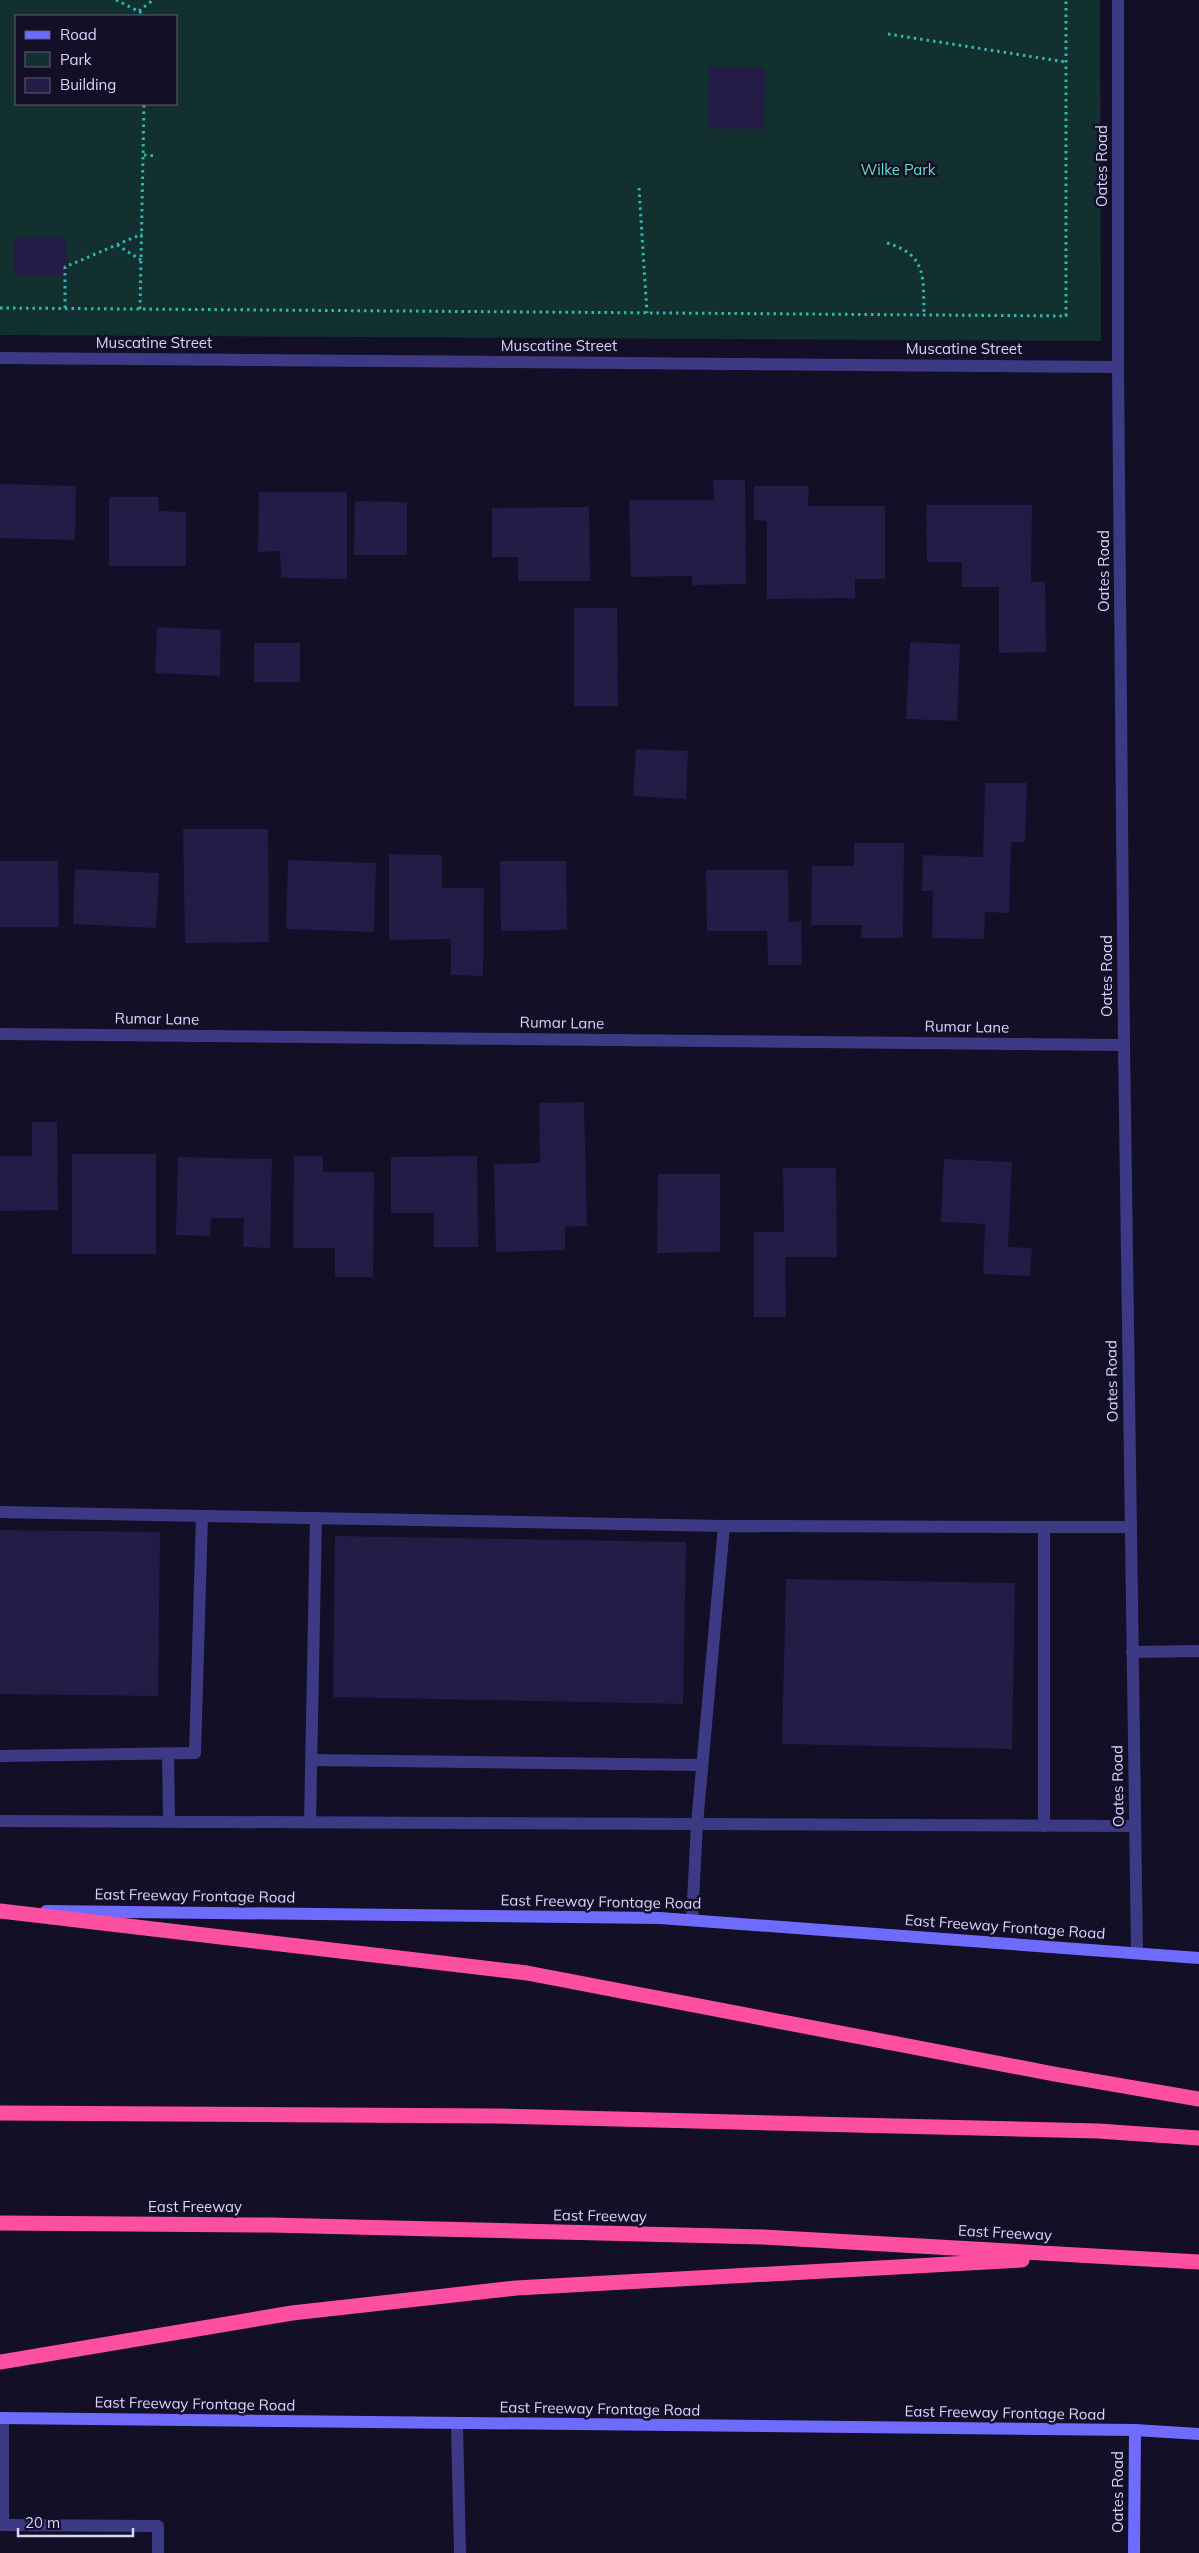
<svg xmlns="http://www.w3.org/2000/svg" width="1199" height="2553" font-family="Mulish,sans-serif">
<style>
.green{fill:#12302f;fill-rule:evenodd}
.building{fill:#241b47}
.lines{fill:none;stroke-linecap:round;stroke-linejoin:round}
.path{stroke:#2fb8b0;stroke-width:3;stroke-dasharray:2.5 4;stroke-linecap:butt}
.lane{stroke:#3d3a85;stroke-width:12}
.street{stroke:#3d3a85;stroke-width:12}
.secondary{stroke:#6f6bff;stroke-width:12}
.highway{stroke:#ff4fa3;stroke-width:15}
.labels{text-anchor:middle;stroke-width:5;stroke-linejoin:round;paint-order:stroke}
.street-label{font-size:15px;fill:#d9d4ff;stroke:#130f26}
.park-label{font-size:15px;fill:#5fe0c0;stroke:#130f26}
</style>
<rect width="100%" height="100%" fill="#130f26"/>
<!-- green -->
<path class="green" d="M0 0H1100L1101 341 0 335ZM16 16H176V104H16Z"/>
<!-- building -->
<g class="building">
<path d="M709 67 765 68 764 129H709Z"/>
<path d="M66 237 67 276H14V238Z"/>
<path d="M713 480H745L746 584 692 585V576L631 577 629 500H714Z"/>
<path d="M0 484 76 486 75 540 0 538Z"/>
<path d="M754 486H809L808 506H885V579H855V598L767 599V521L754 520Z"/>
<path d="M259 492H347V579L281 578 280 551 258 552Z"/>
<path d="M109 497H158L159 511 186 512V566H109Z"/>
<path d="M355 501 407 502V555H354Z"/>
<path d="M926 505H1032L1031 582H1045L1046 652 999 653V587H962V562H927Z"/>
<path d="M589 507 590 581H518V557H492V508Z"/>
<path d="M574 608H617L618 706H574Z"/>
<path d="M157 627 221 630 220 676 155 673Z"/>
<path d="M910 642 960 644 957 721 906 719Z"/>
<rect x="254" y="643" width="46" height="39"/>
<path d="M636 749 688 751 686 799 633 796Z"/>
<path d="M985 783H1027L1025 842H1011L1009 913 985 912 984 939 932 938 933 891H922L923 855 983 857Z"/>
<path d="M183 829H268L269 942 185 943Z"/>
<path d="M854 843H904L903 938H861L862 925H811L812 866H854Z"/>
<path d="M389 854 442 855V888H484L483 976 451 975V939L389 940Z"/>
<path d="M288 860 376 863 374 932 286 929Z"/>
<path d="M0 861H58L59 927H0Z"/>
<path d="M500 861H566L567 930 501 931Z"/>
<path d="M75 869 159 873 156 928 73 924Z"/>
<path d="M706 870H788L789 922 801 921 802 965H768L767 931H707Z"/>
<path d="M584 1102 587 1226 565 1227V1250L496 1252 494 1164 540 1163 539 1103Z"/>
<path d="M32 1122H57L58 1210 0 1211V1156H32Z"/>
<rect x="72" y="1154" width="84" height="100"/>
<path d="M294 1156H323V1172H374L373 1277H335V1248H293Z"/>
<path d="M477 1156 478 1247H434V1213H391V1157Z"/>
<path d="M178 1157 272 1159 270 1248 243 1247 244 1218H211L210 1236 176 1235Z"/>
<path d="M944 1159 1012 1162 1008 1247 1032 1248 1030 1276 983 1274 985 1224 941 1222Z"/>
<path d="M783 1168H836L837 1257H785L786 1317H754V1232H784Z"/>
<path d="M658 1174H720V1252L657 1253Z"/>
<path d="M0 1530 160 1532 158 1696 0 1694Z"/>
<path d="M335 1536 686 1542 683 1704 333 1697Z"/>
<path d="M786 1579 1015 1583 1012 1749 782 1744Z"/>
</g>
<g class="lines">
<!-- path -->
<g class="path">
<path d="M116 0 144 14V16"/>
<path d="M139 11 153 0"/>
<path d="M888 34 1066 62"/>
<path d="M144 155 157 156"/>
<path d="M639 188 647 313"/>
<path d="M887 243C928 255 923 279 924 316"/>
<path d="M117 245 141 260"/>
<path d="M0 308 1066 316V0"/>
<path d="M65 308V267L142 234"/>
<path d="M140 309 144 104"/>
</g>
<!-- lane -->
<g class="lane">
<path d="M0 1512 724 1526"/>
<path d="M1132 1652 1199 1651"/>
<path d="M168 1754 169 1821"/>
<path d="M0 1756 195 1753 202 1516"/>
<path d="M311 1760 702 1765"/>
<path d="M0 1821 1135 1826"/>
<path d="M310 1822 316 1518"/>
<path d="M1044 1826V1527H1131"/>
<path d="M692 1920 697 1824 724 1526 1044 1527"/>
<path d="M457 2424 460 2553"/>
<path d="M0 2525 158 2526V2553"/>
<path d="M3 2525V2418"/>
</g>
<!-- street -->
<g class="street">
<path d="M1118 0V367L1124 1045 1137 1952"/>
<path d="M0 358 1118 367"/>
<path d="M0 1034 1124 1045"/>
</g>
<!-- secondary -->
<g class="secondary">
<path d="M46 1911 660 1918 1199 1958"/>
<path d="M0 2418 1135 2430 1199 2434"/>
<path d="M1134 2553 1135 2430"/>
</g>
<!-- highway -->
<g class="highway">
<path d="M0 1911 527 1973 1054 2074 1199 2099"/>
<path d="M0 2113 495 2116 1098 2131 1199 2138"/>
<path d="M0 2223 270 2225 763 2237 1199 2262"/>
<path d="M0 2362 292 2313 516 2288 1022 2260"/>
</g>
</g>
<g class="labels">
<!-- street labels -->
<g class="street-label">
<text transform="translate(1102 166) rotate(-90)" y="5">Oates Road</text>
<text x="154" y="348">Muscatine Street</text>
<text x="559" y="351">Muscatine Street</text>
<text x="964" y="354">Muscatine Street</text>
<text transform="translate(1104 571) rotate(-90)" y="5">Oates Road</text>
<text transform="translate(1107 976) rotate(-90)" y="5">Oates Road</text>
<text transform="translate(157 1019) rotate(1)" y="5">Rumar Lane</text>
<text transform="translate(562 1023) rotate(1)" y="5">Rumar Lane</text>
<text transform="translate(967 1027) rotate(1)" y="5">Rumar Lane</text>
<text transform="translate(1112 1381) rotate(-91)" y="5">Oates Road</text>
<text transform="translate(1118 1786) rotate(-91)" y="5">Oates Road</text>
<text transform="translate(195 1896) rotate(1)" y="5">East Freeway Frontage Road</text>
<text transform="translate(601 1902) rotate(1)" y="5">East Freeway Frontage Road</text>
<text transform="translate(1005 1927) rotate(4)" y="5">East Freeway Frontage Road</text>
<text x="195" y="2212">East Freeway</text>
<text transform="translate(600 2216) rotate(1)" y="5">East Freeway</text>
<text transform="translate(1005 2233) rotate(3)" y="5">East Freeway</text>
<text transform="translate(195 2404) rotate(1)" y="5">East Freeway Frontage Road</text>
<text transform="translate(600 2409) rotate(1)" y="5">East Freeway Frontage Road</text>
<text transform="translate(1005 2413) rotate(1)" y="5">East Freeway Frontage Road</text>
<text transform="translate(1118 2492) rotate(-90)" y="5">Oates Road</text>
</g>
<!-- park labels -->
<g class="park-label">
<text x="898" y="175">Wilke Park</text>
</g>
</g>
<!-- legend -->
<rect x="15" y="15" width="162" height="90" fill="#130f26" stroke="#625e7d"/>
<rect x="25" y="31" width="25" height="8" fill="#6f6bff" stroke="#625e7d"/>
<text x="60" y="40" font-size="15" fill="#d9d4ff">Road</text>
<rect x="25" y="52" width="25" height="15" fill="#12302f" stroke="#625e7d"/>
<text x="60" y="65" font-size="15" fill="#d9d4ff">Park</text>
<rect x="25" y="78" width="25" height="15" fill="#241b47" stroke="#625e7d"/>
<text x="60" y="90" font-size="15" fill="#d9d4ff">Building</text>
<!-- scale -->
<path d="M18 2528v8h115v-8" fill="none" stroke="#d9d4ff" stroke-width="2.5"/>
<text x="25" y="2528" font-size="15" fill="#d9d4ff" stroke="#130f26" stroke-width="4" paint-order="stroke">20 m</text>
</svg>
